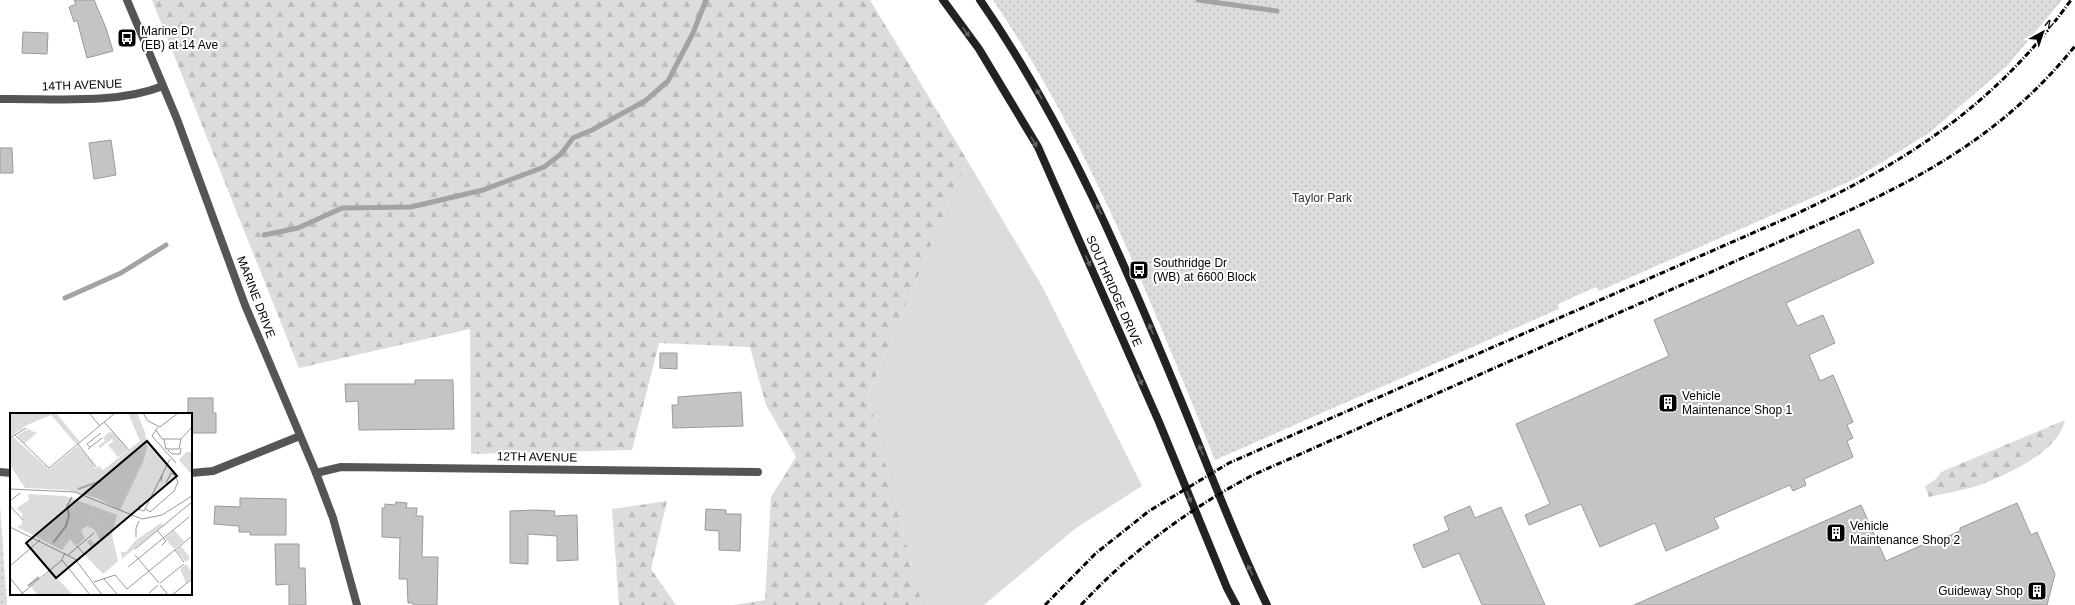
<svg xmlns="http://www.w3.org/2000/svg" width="2075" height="605" font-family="Arial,sans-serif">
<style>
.green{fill:#dcdcdc}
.forest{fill:url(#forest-firs)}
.park{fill:url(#park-dots)}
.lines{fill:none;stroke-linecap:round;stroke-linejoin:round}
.stream{stroke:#a3a3a3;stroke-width:5}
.building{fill:#c4c4c4;stroke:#999}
.minor{stroke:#555;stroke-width:8}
.tertiary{stroke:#555;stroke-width:8}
.secondary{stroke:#222;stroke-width:8}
.rail{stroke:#000;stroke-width:3;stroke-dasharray:6 2 1 2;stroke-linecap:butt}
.oneway{fill:#646464}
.labels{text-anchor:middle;stroke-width:4;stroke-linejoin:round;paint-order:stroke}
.poi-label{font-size:12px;fill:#000;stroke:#fff;text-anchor:start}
.street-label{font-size:12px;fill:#000;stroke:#fff}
.park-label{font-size:12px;fill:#333;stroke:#fff}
.inset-river{fill:none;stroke:#a3a3a3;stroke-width:2}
.inset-road{fill:none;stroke:#999;stroke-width:1}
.view{fill:#000;fill-opacity:0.15;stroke:#000;stroke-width:2}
.inset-edge{fill:none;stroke:#000;stroke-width:2}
</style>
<defs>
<pattern id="forest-firs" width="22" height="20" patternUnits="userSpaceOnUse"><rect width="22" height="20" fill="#dcdcdc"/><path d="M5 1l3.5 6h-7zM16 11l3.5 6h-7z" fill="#bbb"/></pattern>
<pattern id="park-dots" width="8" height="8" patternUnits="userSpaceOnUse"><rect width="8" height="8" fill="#dcdcdc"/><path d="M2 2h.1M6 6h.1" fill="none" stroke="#bbb" stroke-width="1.8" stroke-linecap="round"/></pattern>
</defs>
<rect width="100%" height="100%" fill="#fff"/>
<!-- green -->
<path class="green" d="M967 160 1043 288 1142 486 1076 528 984 605H922L868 395Z"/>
<!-- forest -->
<g class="forest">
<path d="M152 0H870L967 160 868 395 922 605H733L765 600 771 497 796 457 766 405 750 347 659 343 632 450 471 454 470 329 299 368Z"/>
<path d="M2065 420C2059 452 2005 476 1977 486 1961 491 1945 493 1929 497L1925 486 1935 480 1941 472Z"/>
<path d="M667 501 651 569 676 605H619L612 509Z"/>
</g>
<!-- park -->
<g class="park">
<path d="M993 0H2062L2007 66 1929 133 1855 179 1599 291 1596 287 1558 304 1559 309 1215 460C1151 302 1089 142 993 0Z"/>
<path d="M0 505 7 605H0Z"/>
</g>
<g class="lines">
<!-- stream -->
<g class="stream">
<path d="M1198 0 1277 11"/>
<path d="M264 235 298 228 342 208 411 207 483 190 544 167 561 154 573 138 592 130 645 101 668 81 693 33 706 0"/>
<path d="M65 298 121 273 166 245"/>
</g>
</g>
<!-- building -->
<g class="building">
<path d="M74 0H94L106 28 113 51 87 58 77 20 74 22 69 7 76 4Z"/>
<path d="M23 32 48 33 47 54 22 53Z"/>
<path d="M111 140 116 175 94 179 89 143Z"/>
<path d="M0 148H12L13 173H0Z"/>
<path d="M1859 229 1874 263 1786 303 1797 326 1823 315 1835 343 1809 355 1820 381 1833 375 1853 422 1847 425 1853 438 1847 441 1853 457 1804 479 1806 485 1793 491 1790 485 1714 518 1719 528 1666 551 1655 523 1600 547 1581 504 1529 525 1525 515 1550 504 1516 424 1669 356 1654 320Z"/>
<path d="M660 353H677V369L660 368Z"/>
<path d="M415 380H453L454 429 359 430 358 401 346 402 345 384H415Z"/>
<path d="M741 392 743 426 673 428 672 405H678V397Z"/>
<path d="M188 398H213V413H216V433H191V414H188Z"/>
<path d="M240 498 286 499V535H250V532H239V526L214 524 215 506 240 507Z"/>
<path d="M396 502 407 503 406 508H417L416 516H423L422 557H438L437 605H413V603H408L407 579H399L400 538 382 537V508H385V504L395 505Z"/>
<path d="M2017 503 2031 535 2037 532 2055 574 2047 605H1634L1861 505 1886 561 1931 541 1932 543 1960 531V528Z"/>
<path d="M1470 506 1475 518 1501 507 1545 605H1482L1459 553 1423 568 1413 545 1449 530 1444 517Z"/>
<path d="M706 509 726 510V514H741L740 551 719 550V531L705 530Z"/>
<path d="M536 510 555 511 554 516 577 515 578 560 557 561V536L528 534V564L510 563V511Z"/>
<path d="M275 544H299V568H305L306 605H289V584L276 585Z"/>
</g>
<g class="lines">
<!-- minor -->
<g class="minor">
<path d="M0 99C52 98 115 105 163 86"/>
<path d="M0 472 11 473"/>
<path d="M191 473 213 471 300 436"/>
<path d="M316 473 341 467 758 472"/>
</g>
<!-- tertiary -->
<path class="tertiary" d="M127 0 177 119 245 305 316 473 333 518 357 605"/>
<!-- secondary -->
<g class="secondary">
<path d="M943 0 979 49 1038 147 1159 422 1227 588 1236 605"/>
<path d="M980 0C1066 124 1125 264 1182 403 1210 471 1235 539 1267 605"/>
</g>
<!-- rail -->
<g class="rail">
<path d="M1045 605 1095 554 1149 511 1229 463 1796 214C1910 160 1996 104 2071 0"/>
<path d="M1081 605C1131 551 1189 509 1253 475L1835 217C1930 174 2008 129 2075 46"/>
</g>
</g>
<!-- one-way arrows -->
<defs><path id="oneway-solid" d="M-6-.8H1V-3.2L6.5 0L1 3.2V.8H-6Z"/></defs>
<g class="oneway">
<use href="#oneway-solid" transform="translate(966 32) rotate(54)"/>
<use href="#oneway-solid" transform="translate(1039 94) rotate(-121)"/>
<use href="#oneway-solid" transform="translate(1034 142) rotate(60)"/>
<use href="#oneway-solid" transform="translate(1099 209) rotate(-115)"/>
<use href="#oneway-solid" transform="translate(1088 261) rotate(66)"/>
<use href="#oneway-solid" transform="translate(1151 329) rotate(-113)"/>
<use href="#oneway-solid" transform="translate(1140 380) rotate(66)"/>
<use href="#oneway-solid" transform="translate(1201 450) rotate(-112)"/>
<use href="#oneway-solid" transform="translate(1189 497) rotate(68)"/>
<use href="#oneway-solid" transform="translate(1250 570) rotate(-116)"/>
</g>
<!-- icons -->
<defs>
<g id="bus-square" transform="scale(1)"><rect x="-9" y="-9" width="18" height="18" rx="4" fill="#000" stroke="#fff"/><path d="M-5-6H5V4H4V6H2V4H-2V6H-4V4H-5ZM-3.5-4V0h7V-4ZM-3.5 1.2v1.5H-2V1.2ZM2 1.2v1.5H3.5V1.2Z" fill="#fff"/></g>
<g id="building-square" transform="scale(1)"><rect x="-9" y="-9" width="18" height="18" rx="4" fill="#000" stroke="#fff"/><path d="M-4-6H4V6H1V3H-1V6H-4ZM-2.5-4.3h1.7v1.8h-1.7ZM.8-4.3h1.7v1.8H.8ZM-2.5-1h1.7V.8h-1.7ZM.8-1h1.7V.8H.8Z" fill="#fff"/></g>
</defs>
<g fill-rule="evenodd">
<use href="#bus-square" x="127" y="38"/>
<use href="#bus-square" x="1139" y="270"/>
<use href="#building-square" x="1668" y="403"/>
<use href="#building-square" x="1836" y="533"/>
<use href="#building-square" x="2037" y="591"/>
</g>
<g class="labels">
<!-- poi labels -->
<g class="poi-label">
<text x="141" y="35">Marine Dr<tspan x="141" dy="14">(EB) at 14 Ave</tspan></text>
<text x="1153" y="267">Southridge Dr<tspan x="1153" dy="14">(WB) at 6600 Block</tspan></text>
<text x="1682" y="400">Vehicle<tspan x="1682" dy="14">Maintenance Shop 1</tspan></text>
<text x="1850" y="530">Vehicle<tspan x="1850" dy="14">Maintenance Shop 2</tspan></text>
<text x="2023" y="595" text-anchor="end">Guideway Shop</text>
</g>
<!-- street labels -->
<g class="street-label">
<text transform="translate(82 85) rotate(-2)" y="4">14TH AVENUE</text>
<text transform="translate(1114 291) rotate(66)" y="4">SOUTHRIDGE DRIVE</text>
<text transform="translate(256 297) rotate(69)" y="4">MARINE DRIVE</text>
<text transform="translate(537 457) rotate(1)" y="4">12TH AVENUE</text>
</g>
<!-- park labels -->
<g class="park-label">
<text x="1322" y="202">Taylor Park</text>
</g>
</g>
<!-- overview -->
<g transform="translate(10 413)">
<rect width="182" height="182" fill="#fff"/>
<path d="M105 27 115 39 108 44 98 32ZM176 39H182V62L169 47ZM80 92 107 102 102 122 86 110ZM171 133 180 145 176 149 166 137ZM176 151 182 159V165L176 170 170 156Z" fill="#dcdcdc"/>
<path d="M99 19 104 20 118 37 115 39 102 26 90 35 88 33 95 28 93 25ZM18 81 55 83 80 92 86 110 102 122 108 148 93 161 74 141 82 135 77 129 80 126 86 132 90 127 85 117 77 113 71 117 75 125 66 133 60 126 52 137 7 114 12 111V101L7 95 19 87ZM151 110 153 112 112 146 111 139H116L126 127Z" fill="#dcdcdc"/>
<path d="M0 0H46L70 29 66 31 41 2 17 12 0 24ZM118 0H127L135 19 137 35 133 49 110 97 87 85 57 77 15 75 0 52V26L3 24 39 56 68 33 84 51V56L89 53 93 57 130 28ZM18 16 27 20 14 31 7 22ZM164 117 174 128 164 136 155 125ZM40 158 63 182H28L21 174Z" fill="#dcdcdc"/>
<path class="inset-river" d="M68 76 91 68M43 130 56 113 59 102 57 93 62 84M18 173 29 164"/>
<path class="inset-road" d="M79 0 90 13M133 0 138 8 150 14 168 0M94 9 119 37M148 14 142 23 166 50M146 17 152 26H171L182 14M5 22 39 55 105 0M0 25 16 15M154 26 156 36H169L171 26M68 31 86 54M80 34 77 31 91 20M78 36 92 25M158 37 162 41H170L171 35M152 62 160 46M0 76 65 79 132 106 152 102 182 83M0 88 10 80M130 92 128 96 134 98 152 62 151 68M0 93 13 107M136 96 140 99 164 78 168 69 164 61 161 60 156 70M0 114 65 146 92 182M147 117 156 128 152 132M126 124V115L129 108M67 133 74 141 90 127M125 136 182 89M165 137 174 149M58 142 84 120M125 142 149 170M52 147 80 182M0 153 30 127M118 154 179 104M0 165 14 182M93 165 108 182M84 169 105 162 117 176 182 123M150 170 174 151M150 172 158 182M139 180 148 172M10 182 51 148 55 140M162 182 182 166"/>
<path class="view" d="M137 28 167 63 46 165 16 130Z"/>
<rect width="182" height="182" class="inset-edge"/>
</g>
<!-- north arrow -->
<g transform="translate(2043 32) rotate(40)" stroke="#ffffff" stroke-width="3" paint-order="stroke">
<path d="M0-3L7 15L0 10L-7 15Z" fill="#000000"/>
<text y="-6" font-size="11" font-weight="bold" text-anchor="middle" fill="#000000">N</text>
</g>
</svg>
